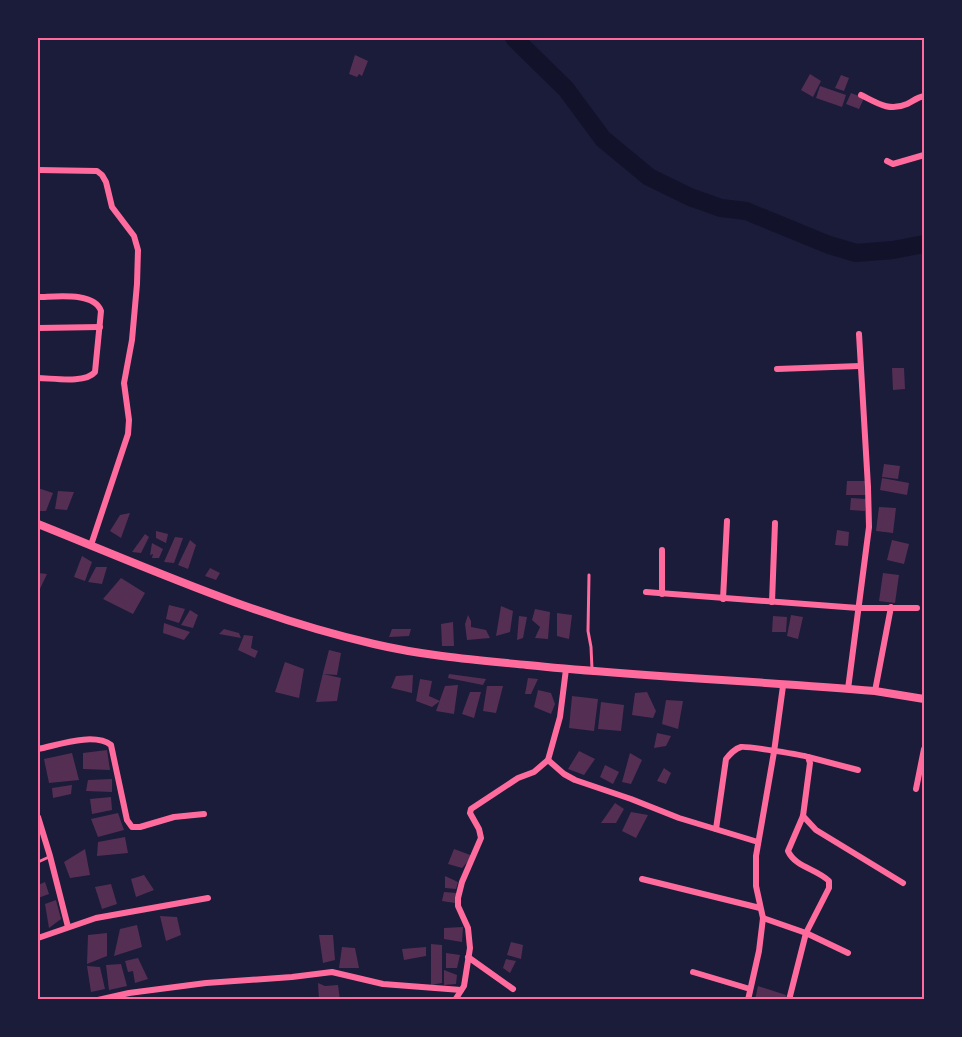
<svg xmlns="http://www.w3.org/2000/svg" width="962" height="1037" font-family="Lato,sans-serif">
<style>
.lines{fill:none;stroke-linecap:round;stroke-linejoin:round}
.river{stroke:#12122b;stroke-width:18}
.building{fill:#542f53}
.service{stroke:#ff6b9d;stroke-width:3}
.minor{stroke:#ff6b9d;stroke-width:6}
.tertiary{stroke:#ff6b9d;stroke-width:8}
.neatline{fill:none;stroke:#ff6b9d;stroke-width:2}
</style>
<rect width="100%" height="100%" fill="#1b1b3a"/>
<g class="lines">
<!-- river -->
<path class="river" d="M514 38 566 89 603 139 649 177 690 197 721 208 746 211 829 245 856 253 893 250 924 244"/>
</g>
<!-- building -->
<g class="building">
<path d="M355 55 368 61 362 76 359 74 357 77 349 74Z"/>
<path d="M810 74 821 81 813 97 801 90Z"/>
<path d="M841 75 849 78 844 91 835 88Z"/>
<path d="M820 86 846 95 842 107 816 98Z"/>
<path d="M851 93 864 98 859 109 846 104Z"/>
<path d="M892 368H904L905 389 893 390Z"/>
<path d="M884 464 900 466 898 479 882 477Z"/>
<path d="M882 478 909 483 907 495 880 490Z"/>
<path d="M847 481H866V495H846Z"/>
<path d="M38 488 53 493 46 511H38Z"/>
<path d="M58 491 74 492 67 510 55 509Z"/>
<path d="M851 498 866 499 865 511 850 510Z"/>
<path d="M879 507 896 508 893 533 876 531Z"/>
<path d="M130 513 121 538 110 531 120 515Z"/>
<path d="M837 530 849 532 848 546 835 545Z"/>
<path d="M156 531 168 534 166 543 156 538Z"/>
<path d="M145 534 149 537 141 553 132 552Z"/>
<path d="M175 537 183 538 174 563 164 562Z"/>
<path d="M190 540 196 545 188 569 178 565Z"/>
<path d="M892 540 909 544 904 564 887 560Z"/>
<path d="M152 543 163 549 159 558H152L153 554 150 555Z"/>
<path d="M82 556 92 562 85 581 74 577Z"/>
<path d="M96 567H107L102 584 88 582Z"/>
<path d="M210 568 220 573 216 580 205 576Z"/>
<path d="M38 573 47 574 38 593Z"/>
<path d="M883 573 899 575 895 603 879 601Z"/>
<path d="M121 578 145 593 133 614 103 599Z"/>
<path d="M169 605 185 609 179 623 166 619Z"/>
<path d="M501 606 513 611 510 632 496 636Z"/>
<path d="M535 609 550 612 548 639 535 638 540 627 532 620Z"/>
<path d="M190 610 198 615 193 628 181 625Z"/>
<path d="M557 613 572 615 569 639 557 636Z"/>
<path d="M468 615 471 621V627L486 630 490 638 467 640 465 624Z"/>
<path d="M791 615 803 617 798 639 787 636Z"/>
<path d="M519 616 527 617 523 638 517 640Z"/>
<path d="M773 616 787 617 786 632H772Z"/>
<path d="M453 622 454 646H442L441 624Z"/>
<path d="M164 623 190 632 184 640 163 633Z"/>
<path d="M224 629 239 633 241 638 219 634Z"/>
<path d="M392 629H411L409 636 389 637Z"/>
<path d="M244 635 253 636 251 648 258 651 255 658 238 650Z"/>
<path d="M329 650 341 653 337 675 323 674 341 678 337 701 316 702 323 673Z"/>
<path d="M285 662 304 669 299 698 275 692Z"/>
<path d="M449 674 486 679 483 685 448 678Z"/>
<path d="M413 675 412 693 391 688 396 676Z"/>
<path d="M528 678 538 679 531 694H525Z"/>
<path d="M420 679 432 681 429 696 440 701 432 707 416 701Z"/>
<path d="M458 685 454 714 436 711 445 686Z"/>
<path d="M487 686H503L496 713 483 711Z"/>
<path d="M538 690 551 693 555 704 551 714 534 707Z"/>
<path d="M470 692H481L474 718 462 714Z"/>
<path d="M647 692 656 711 653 718 632 715 635 693Z"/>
<path d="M572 696 598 699 594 731 569 728Z"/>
<path d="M666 700 683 701 678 729 662 724Z"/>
<path d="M601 702 624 705 621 731 598 729Z"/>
<path d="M657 733 671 736 666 746 654 748Z"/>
<path d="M107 750 110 770 83 769V753Z"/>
<path d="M579 751 595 759 584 775 568 769Z"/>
<path d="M72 753 79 780 49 783 44 759Z"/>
<path d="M630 753 642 760 631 784 622 782Z"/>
<path d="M605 765 619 772 613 784 600 777Z"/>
<path d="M664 768 671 773 666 784 657 781Z"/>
<path d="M112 779V792L86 791 88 780Z"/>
<path d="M72 785 71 794 53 798 52 788Z"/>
<path d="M111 797 112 810 92 814 90 799Z"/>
<path d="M615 803 624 809 616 823H601Z"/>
<path d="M631 812 648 815 636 838 622 831Z"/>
<path d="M118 813 124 830 98 837 91 819Z"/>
<path d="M125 837 128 853 97 856 98 842Z"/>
<path d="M85 849 90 875 70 878 64 862Z"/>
<path d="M454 849 473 856 462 868 448 864Z"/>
<path d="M144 875 154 890 136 897 131 879Z"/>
<path d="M445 876 458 882 456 889 445 888Z"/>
<path d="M45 882 49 894 38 898V885Z"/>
<path d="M111 884 117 904 102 909 95 887Z"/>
<path d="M444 892 457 893 455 903 442 901Z"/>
<path d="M56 900 61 919 49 928 45 904Z"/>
<path d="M160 916 177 917 181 935 166 941Z"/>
<path d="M137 925 142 947 114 956 120 929Z"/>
<path d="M463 927 462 942 444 939V928Z"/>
<path d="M107 933V956L87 964 88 935Z"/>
<path d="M319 935H333L335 960 323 963Z"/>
<path d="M511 942 523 945 521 959 507 955Z"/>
<path d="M431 944 442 945V983L431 985Z"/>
<path d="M342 947 355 948 359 968H339Z"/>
<path d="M426 947V956L404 960 402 949Z"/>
<path d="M446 953 460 955 457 968H446Z"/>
<path d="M138 958 148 979 135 983 133 971 128 972 125 961Z"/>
<path d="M506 959 516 961 510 973 503 968Z"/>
<path d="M121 964 127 986 109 990 106 965Z"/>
<path d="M87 966 100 967 105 989 91 992Z"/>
<path d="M444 970 457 975 456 984 444 985Z"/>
<path d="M318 983 325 986 338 985 340 1000H319Z"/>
<path d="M758 986 786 995 785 1000H755Z"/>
</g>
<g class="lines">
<!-- service -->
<g class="service">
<path d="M589 575 588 631 591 647 592 669"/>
<path d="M38 862 49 857"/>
</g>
<!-- minor -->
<g class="minor">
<path d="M861 95C877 103 889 112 907 104 913 101 918 97 924 96"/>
<path d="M887 161 893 164 924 155"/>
<path d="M38 170 97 171 102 175 106 182 112 207 134 236 138 250 137 284 132 340 124 383 129 420 128 434 91 545"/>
<path d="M38 297C54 297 94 291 101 311L95 372C85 384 52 378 38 378"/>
<path d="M38 328 100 327"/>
<path d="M777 369 860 366"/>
<path d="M646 592 858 608H917"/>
<path d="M662 594V550"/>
<path d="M723 599 727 521"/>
<path d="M772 602 775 523"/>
<path d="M848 689 869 527 868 487 859 334"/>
<path d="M875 691 891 607"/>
<path d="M38 749C58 745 94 732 111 745L127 820 132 827H140L174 817 204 814"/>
<path d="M808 757 858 770"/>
<path d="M548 760 564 774 575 780 631 799 679 818 758 842"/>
<path d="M916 789 924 749"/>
<path d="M803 816 816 830 903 883"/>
<path d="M38 817 50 856 68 927"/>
<path d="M716 829 726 759C730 754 734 749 741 747 746 746 804 755 808 757L810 763 803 816 788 851C795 867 817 869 829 881V888L806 933 789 1000"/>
<path d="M642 879 760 908"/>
<path d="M763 918 806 933 848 953"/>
<path d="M38 938 96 918 208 898"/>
<path d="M468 957 513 989"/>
<path d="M693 972 750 989"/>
<path d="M98 1000 129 993 206 983 292 977 332 972 383 984 461 990"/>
<path d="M455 1000 464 986 470 948 468 928 458 906V898L462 882 481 838 479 829 470 813 471 809 518 778 534 772 548 760 560 717 566 669"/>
<path d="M748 1000 759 951 763 918 756 886V856L774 752 783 686"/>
</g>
<!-- tertiary -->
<path class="tertiary" d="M38 524C148 568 258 618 374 644 425 656 476 660 527 665 643 677 759 681 875 691L924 699"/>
</g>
<!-- border -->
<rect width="962" height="1037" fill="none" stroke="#1b1b3a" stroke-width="78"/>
<rect x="39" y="39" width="884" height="959" class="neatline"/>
</svg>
